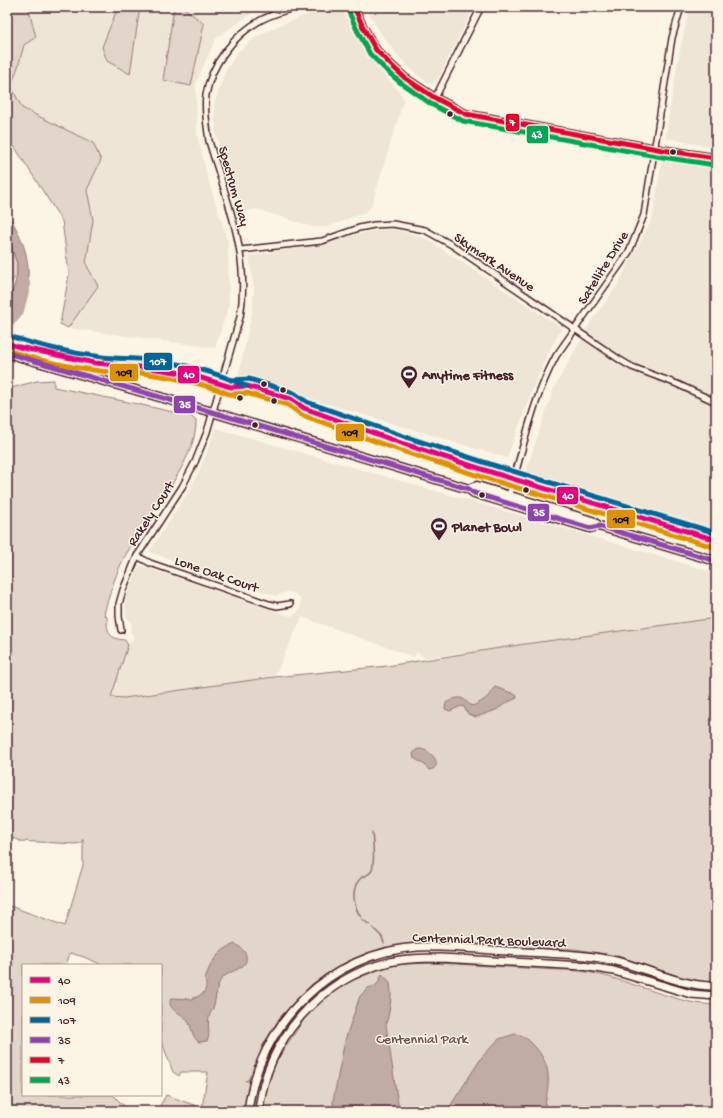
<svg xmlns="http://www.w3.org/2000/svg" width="723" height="1118" font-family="'Gochi Hand',sans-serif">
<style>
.built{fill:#eee5d7}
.green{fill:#e2d5ca;stroke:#967a7a}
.water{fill:#c0aca5;stroke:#917474}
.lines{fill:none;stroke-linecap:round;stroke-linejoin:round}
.stream{stroke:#917474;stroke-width:1.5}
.river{stroke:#c0aca5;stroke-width:9}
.street-casing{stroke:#4a1f2b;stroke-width:8}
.secondary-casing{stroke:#4a1f2b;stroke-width:10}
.primary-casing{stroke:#4a1f2b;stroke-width:11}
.street{stroke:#fcf5e5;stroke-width:5}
.secondary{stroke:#fcf5e5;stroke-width:7}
.primary{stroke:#fcf5e5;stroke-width:8}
.bus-1-casing{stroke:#fcf5e5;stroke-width:8}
.bus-2-casing{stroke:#fcf5e5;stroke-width:8}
.bus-3-casing{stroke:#fcf5e5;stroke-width:8}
.bus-4-casing{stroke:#fcf5e5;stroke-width:8}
.bus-5-casing{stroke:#fcf5e5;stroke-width:8}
.bus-6-casing{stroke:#fcf5e5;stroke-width:8}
.bus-1{stroke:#e5007d;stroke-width:5}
.bus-2{stroke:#dd9206;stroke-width:5}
.bus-3{stroke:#069;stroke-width:5}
.bus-4{stroke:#8e44ad;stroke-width:5}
.bus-5{stroke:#e4002b;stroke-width:5}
.bus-6{stroke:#00a651;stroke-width:5}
.bus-dot{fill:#4a1f2b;stroke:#fcf5e5;stroke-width:1.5}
.labels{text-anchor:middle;stroke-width:3;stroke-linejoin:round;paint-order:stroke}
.street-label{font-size:14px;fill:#4a1f2b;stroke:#fcf5e5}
.poi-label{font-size:14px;font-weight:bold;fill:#4a1f2b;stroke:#fcf5e5;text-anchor:start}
.park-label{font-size:14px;fill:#704c53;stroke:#fcf5e5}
.line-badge{stroke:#fcf5e5;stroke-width:1.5}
.badge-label{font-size:11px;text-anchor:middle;font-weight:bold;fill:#fff}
.pale-badge-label{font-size:11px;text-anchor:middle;font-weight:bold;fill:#111}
</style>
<rect width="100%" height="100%" fill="#fcf5e5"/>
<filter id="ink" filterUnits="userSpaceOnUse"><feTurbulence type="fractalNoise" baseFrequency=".025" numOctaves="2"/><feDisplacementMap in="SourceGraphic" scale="8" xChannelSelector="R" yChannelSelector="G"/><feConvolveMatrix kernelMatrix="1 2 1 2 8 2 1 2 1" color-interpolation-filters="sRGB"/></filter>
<g filter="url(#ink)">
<!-- built -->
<g class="built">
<path d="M28 7H261L216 38 196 83 197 134 208 179 228 242 229 305 215 348 68 328 98 286 86 264 93 220 87 190 92 178 35 115 22 108 11 86 18 67 24 45 35 37Z"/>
<path d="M327 7H341L354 33 376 66 399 91 404 99 371 207 366 212 327 227H313L256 209 239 213 216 133 214 104 225 72 237 53 253 39 273 28Z"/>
<path d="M373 7H474L439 77 436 81 431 84 420 77 402 60 391 47 379 31 368 11Z"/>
<path d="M690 7H716V148L665 138 679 54Z"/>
<path d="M666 159 716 168V534L524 477 553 390 590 323 617 286 652 219 662 161Z"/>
<path d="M396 229 427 239 562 328 549 351 535 383 507 458 238 377 252 313 254 288 249 256 314 245 375 230Z"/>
<path d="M216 428 478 503 716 573V618L425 658 417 652 414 657 302 617 274 677 124 698 110 697 128 645 134 637 130 632 132 626 131 622 126 617 125 607 126 597 139 565 290 616 297 613 301 606 300 598 294 593 287 592 276 596 149 552 190 489 203 462Z"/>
</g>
<!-- green -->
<g class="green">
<path d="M7 7H28L36 37 24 45 18 67 11 86 22 108 93 143 101 160 87 190 93 220 86 264 98 286 68 328 60 324 69 274 62 221 7 135Z"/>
<path d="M118 7H140L130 74 107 61 102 47Z"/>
<path d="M174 7H183L204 24 191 86 163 80Z"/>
<path d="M7 236 17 263V275L7 287Z"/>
<path d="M54 380V387L133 403 191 416 196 421C198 461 141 524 122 562 114 579 109 596 104 614L107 617C107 631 108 639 125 640L128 645 111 697 124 698 274 677 387 666 525 644 716 618V982H704L684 978 618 956 575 949 446 945 401 947 382 950 361 957 336 969 312 984 280 1017 263 1045 252 1075H250L249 1079 245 1081 270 1078 273 1067 288 1043 305 1018 320 1002 347 983 378 970 400 964 438 963 558 970C595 969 627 983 662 994 679 999 698 1006 716 1004V1111H157L166 1095 202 1108 208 1072H181L179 1076 173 1072 161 1040V965H102L84 957 70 953 66 965H23V1095H113L129 1111H9L7 1105V905L65 926 83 865V839L81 843 75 844 20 841 7 836 8 724 7 718V389L37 381Z"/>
</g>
<!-- water -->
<g class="water">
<path d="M7 212C20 234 32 258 27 284 24 299 14 313 7 326V306L10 302 17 275V263L7 236Z"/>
<path d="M495 687C498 688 515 694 516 695L517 698 506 703 496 710 476 717 468 714 464 707 461 706 450 711 445 709 446 703C451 700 458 696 463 699 467 701 468 704 472 706 478 704 485 700 489 695 491 692 492 689 495 687Z"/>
<path d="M419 749C433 749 444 768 429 770L425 765 414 758 413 754 416 750Z"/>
<path d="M235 944C241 947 248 953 246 961 243 971 227 970 220 981 216 989 216 997 214 1005 213 1009 210 1013 209 1017 207 1025 211 1034 207 1041L199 1042C191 1037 193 1027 187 1020 182 1012 166 1011 171 998L192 999 203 994C209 984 204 985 206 977 210 962 220 949 235 944Z"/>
<path d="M382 974C385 977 389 980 390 984 393 996 389 1013 386 1025L399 1111H334L333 1101 345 1040 360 996 368 988 375 986 378 983Z"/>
<path d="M515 1034C526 1037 528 1039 536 1048 554 1070 548 1085 544 1111H447L482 1057 499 1039Z"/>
</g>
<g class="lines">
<!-- stream -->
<g class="stream">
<path d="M361 917C353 906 350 887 362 877 366 875 370 875 372 870 375 861 373 843 372 833"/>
<path d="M362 919 370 925"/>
<path d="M373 928 382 937 384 943"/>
</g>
<!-- river -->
<path class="river" d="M7 325 19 312 26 286 25 281"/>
<!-- street casing -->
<g class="street-casing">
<g id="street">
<path d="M435 98 481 7"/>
<path d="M240 250 322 241 359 228 374 225 393 224 425 230 452 245 620 360 632 367 677 384 716 402"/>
<path d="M508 498C523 451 532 400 556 356L629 252 644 215 672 38 681 7"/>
<path d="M137 556 150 563 269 604 277 606 290 604"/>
<path d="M121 630 119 616V604L123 590 137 556 182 487 195 462 207 432 240 317C251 256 226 198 209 141 207 126 204 110 206 95 211 64 234 35 261 20 272 14 285 11 296 7"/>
</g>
</g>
<!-- secondary casing -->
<g class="secondary-casing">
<g id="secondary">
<path d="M354 7 363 27 376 50 391 65 405 78 435 98 466 114 663 150 716 158"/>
<path d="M248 1111C258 1025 330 952 418 947 447 946 477 949 506 951 541 953 576 953 611 960 646 967 680 987 716 986"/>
<path d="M259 1111C266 1040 320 979 389 962 407 958 424 958 441 958L583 966 614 971 691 994 716 996"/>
</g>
</g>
<!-- primary casing -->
<g class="primary-casing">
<g id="primary">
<path d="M7 353 212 412 469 489 474 493 590 528 599 526"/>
<path d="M469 489 477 486 592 521 599 526 716 561"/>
</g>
</g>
<!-- street -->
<use href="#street" class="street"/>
<!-- secondary -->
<use href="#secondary" class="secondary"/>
<!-- primary -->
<use href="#primary" class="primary"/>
<!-- bus-1 casing -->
<g class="bus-1-casing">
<path id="bus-1" d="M7 343 19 347 95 363 150 368 188 374 231 387 247 386 291 399 304 408 404 444 497 474 716 540"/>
</g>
<!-- bus-2 casing -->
<g class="bus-2-casing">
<g id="bus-2">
<path d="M7 350C37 360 69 367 100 371 116 373 132 372 149 374 180 378 211 386 240 398"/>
<path d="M231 394 246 393 288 405 302 415 402 451 495 481 714 547"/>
</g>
</g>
<!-- bus-3 casing -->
<g class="bus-3-casing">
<g id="bus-3">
<path d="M9 336C39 346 71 353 102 357 117 359 133 358 148 360 182 363 215 372 246 386"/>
<path d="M231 380 249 379 294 393 307 402 406 437 499 467 716 533"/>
</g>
</g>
<!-- bus-4 casing -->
<g class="bus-4-casing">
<path id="bus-4" d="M7 353 212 412 469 489 474 493 590 528 599 526 716 561"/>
</g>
<!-- bus-5 casing -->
<g class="bus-5-casing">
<path id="bus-5" d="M354 7 363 27 376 50 391 65 405 78 435 98 466 114 663 150 716 158"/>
</g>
<!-- bus-6 casing -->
<g class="bus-6-casing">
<path id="bus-6" d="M348 10 357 30 370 54 386 70 401 83 431 104 463 121 662 157 715 165"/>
</g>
<!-- bus-1 -->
<use href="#bus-1" class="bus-1"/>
<!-- bus-2 -->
<use href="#bus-2" class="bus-2"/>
<!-- bus-3 -->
<use href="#bus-3" class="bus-3"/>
<!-- bus-4 -->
<use href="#bus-4" class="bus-4"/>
<!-- bus-5 -->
<use href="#bus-5" class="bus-5"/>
<!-- bus-6 -->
<use href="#bus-6" class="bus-6"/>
</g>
</g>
<!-- icons -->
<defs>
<g id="stadium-pin" transform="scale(0.9)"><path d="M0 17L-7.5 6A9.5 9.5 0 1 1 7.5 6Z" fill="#4a1f2b" stroke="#fcf5e5"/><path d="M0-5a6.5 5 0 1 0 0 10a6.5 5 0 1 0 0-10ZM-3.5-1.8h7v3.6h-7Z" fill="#fff"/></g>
</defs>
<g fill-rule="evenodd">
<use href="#stadium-pin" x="409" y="374"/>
<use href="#stadium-pin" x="439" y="526"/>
</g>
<!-- markers -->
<g class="bus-dot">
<circle cx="450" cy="114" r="3.5"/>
<circle cx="673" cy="152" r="3.5"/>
<circle cx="264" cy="384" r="3.5"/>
<circle cx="283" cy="390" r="3.5"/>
<circle cx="240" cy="398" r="3.5"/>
<circle cx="274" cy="401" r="3.5"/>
<circle cx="255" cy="425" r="3.5"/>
<circle cx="526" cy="490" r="3.5"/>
<circle cx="482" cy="495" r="3.5"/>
</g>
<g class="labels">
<!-- street labels -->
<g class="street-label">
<text transform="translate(235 186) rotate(74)" y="5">Spectrum Way</text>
<text transform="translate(495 261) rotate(34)" y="5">Skymark Avenue</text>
<text transform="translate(602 267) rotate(-58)" y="5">Satellite Drive</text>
<text transform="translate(150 513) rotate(-57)" y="5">Rakely Court</text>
<text transform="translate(217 573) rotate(19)" y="5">Lone Oak Court</text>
<text transform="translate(489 939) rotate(2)" y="5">Centennial Park Boulevard</text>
</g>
<!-- poi labels -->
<g class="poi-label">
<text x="422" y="379">Anytime Fitness</text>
<text x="452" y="531">Planet Bowl</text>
</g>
<!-- park labels -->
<g class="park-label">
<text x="422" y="1043">Centennial Park</text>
</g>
</g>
<g class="line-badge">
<rect x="505" y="113" width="15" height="19" rx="4" fill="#e4002b"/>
<rect x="526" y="125" width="23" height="19" rx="4" fill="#00a651"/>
<rect x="143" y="352" width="30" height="19" rx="4" fill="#069"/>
<rect x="109" y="363" width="30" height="19" rx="4" fill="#dd9206"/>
<rect x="177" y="365" width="23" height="19" rx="4" fill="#e5007d"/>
<rect x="173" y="395" width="23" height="19" rx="4" fill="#8e44ad"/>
<rect x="335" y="423" width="30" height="19" rx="4" fill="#dd9206"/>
<rect x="556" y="486" width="23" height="19" rx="4" fill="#e5007d"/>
<rect x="527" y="503" width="23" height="19" rx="4" fill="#8e44ad"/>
<rect x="606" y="509" width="30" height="20" rx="4" fill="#dd9206"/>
</g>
<g class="badge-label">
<text x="512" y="126">7</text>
<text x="537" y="138">43</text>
<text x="158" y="365">107</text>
<text x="189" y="378">40</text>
<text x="185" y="408">35</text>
<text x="568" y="499">40</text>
<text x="539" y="516">35</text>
</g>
<g class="pale-badge-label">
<text x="124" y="376">109</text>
<text x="350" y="436">109</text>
<text x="621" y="523">109</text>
</g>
<!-- margin -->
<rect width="723" height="1118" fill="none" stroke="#fcf5e5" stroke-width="24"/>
<rect x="12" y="12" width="699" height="1094" fill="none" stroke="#4a1f2b" stroke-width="1.5" filter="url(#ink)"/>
<!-- legend -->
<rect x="22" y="964" width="140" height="132" fill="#fcf5e5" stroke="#b59f9b"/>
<rect x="30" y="977" width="20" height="6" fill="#e5007d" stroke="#b59f9b"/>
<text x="58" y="984" font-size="12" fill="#4a1f2b">40</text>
<rect x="30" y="997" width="20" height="6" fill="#dd9206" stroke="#b59f9b"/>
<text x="58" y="1004" font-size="12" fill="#4a1f2b">109</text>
<rect x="30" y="1017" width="20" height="6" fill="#006699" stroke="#b59f9b"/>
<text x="58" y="1024" font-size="12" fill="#4a1f2b">107</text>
<rect x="30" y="1037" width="20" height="6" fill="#8e44ad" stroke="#b59f9b"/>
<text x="58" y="1044" font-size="12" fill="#4a1f2b">35</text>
<rect x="30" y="1057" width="20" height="6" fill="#e4002b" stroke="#b59f9b"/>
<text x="58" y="1064" font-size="12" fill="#4a1f2b">7</text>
<rect x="30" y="1077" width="20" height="6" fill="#00a651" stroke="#b59f9b"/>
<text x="58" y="1084" font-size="12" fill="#4a1f2b">43</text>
</svg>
